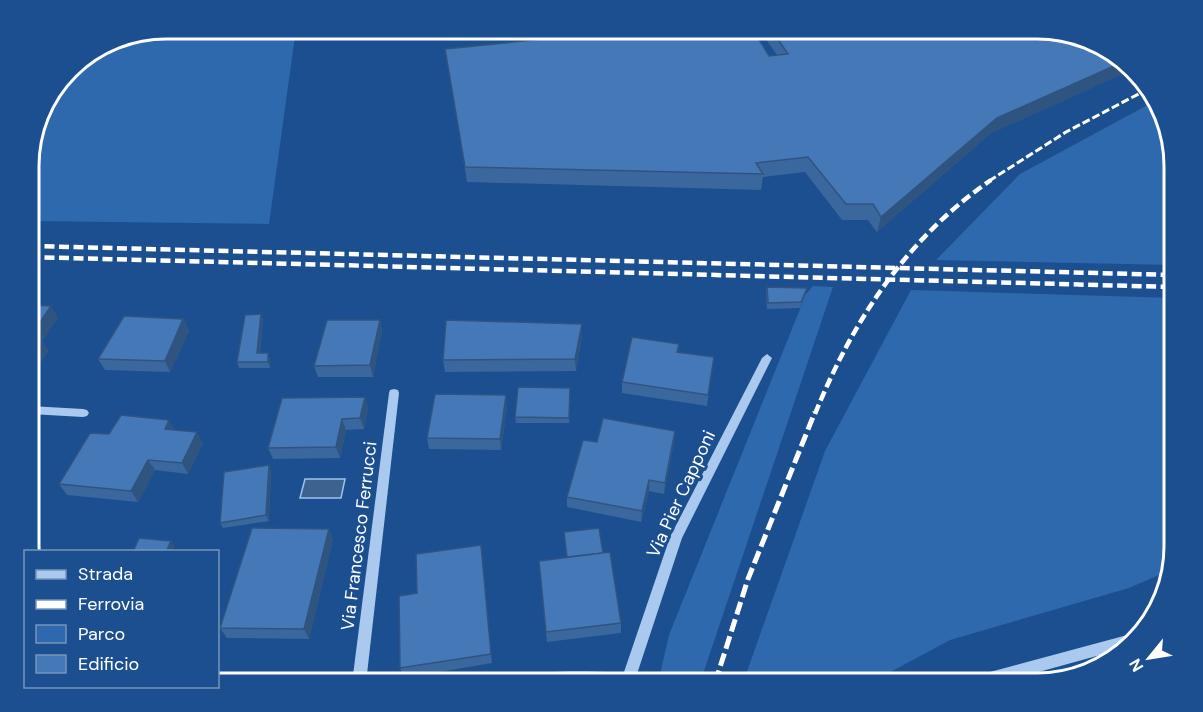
<svg xmlns="http://www.w3.org/2000/svg" width="1203" height="712" font-family="'DM Sans',sans-serif">
<style>
.green{fill:#2e69ad}
.water{fill:#3c6290;stroke:#9cc4f0;stroke-width:1.5}
.lines{fill:none;stroke-linecap:round;stroke-linejoin:round}
.minor{fill:#a9c9ee;fill-rule:evenodd}
.rail-far2{stroke:#fff;stroke-width:3;stroke-dasharray:8 3;stroke-linecap:butt}
.rail-far1{stroke:#fff;stroke-width:4.5;stroke-dasharray:10 4.5;stroke-linecap:butt}
.rail{stroke:#fff;stroke-width:5;stroke-dasharray:13 5;stroke-linecap:butt}
.wall{fill:#3a679d}
.shaded-wall{fill:#305480}
.building{fill:#4478b7;stroke:#305480;stroke-width:1.5}
.labels{text-anchor:middle;stroke-width:6;stroke-linejoin:round;paint-order:stroke}
.street-label{font-size:18px;fill:#fff;stroke:#1b4f8f}
.rim{fill:none;stroke:#fff;stroke-width:3}
</style>
<rect width="100%" height="100%" fill="#1b4f8f"/>
<!-- green -->
<g class="green">
<path d="M166 29H296L269 224 30 221V148L43 105 75 63 114 39Z"/>
<path d="M1155 101 1174 156V265L936 260 1020 174Z"/>
<path d="M813 286 833 287 700 683H658L669 635 806 294Z"/>
<path d="M911 290 1174 298V555L1170 570 1129 588 950 640 870 683H743L825 451Z"/>
</g>
<!-- water -->
<path class="water" d="M305 479H345L341 498H300Z"/>
<g class="lines">
<!-- minor -->
<g class="minor">
<path d="M767 354 772 358 682 538 634 683H523L525 678C549 668 597 673 624 672L670 537 762 358Z"/>
<path d="M394 389 398 390 399 393 366 683H352L389 393 390 390Z"/>
<path d="M30 406 83 409 87 410 89 413 87 416 83 417 30 414Z"/>
<path d="M1131 634 1136 635 1122 649 999 683H968L970 678 975 676Z"/>
</g>
<!-- rail-far2 -->
<path class="rail-far2" d="M989 181 1066 132 1150 88"/>
<!-- rail-far1 -->
<g class="rail-far1">
<path d="M30 246 1174 275"/>
<path d="M30 257 1174 287"/>
<path d="M815 414C853 320 907 238 991 180"/>
</g>
<!-- rail -->
<path class="rail" d="M715 683 748 579 815 412"/>
</g>
<!-- wall -->
<g class="wall">
<path d="M758 28H1038L1106 47 1131 70 991 133 877 232 868 220H842L805 172 763 177 761 190 467 182 445 49 769 56 777 55Z"/>
<path d="M767 287 806 294 800 308 767 309 766 292Z"/>
<path d="M30 305 58 317 42 341 48 351 34 371H30Z"/>
<path d="M261 314 263 320 260 353 270 359V368H239L237 362Z"/>
<path d="M183 319 189 331 170 372 105 370 98 359Z"/>
<path d="M380 320 382 331 373 377H318L314 366Z"/>
<path d="M582 336 576 371 445 372 443 360Z"/>
<path d="M679 344 678 352 714 357 707 406 622 393V382Z"/>
<path d="M570 394 569 423H516L515 417Z"/>
<path d="M365 397 368 408 364 429 346 430 340 458 273 459 268 448Z"/>
<path d="M507 406 501 450 429 449 427 438Z"/>
<path d="M175 430 203 443 188 474 155 470 138 502 67 495 59 484 109 434Z"/>
<path d="M675 431 674 442 664 494 649 491 641 522 567 507V497L597 442Z"/>
<path d="M269 465 271 471 269 521 223 528 220 523Z"/>
<path d="M329 529 333 539 309 639 227 638 220 628Z"/>
<path d="M603 553 621 623V633L547 642 539 561Z"/>
<path d="M482 555 492 663 404 678 400 668 417 593Z"/>
</g>
<!-- shaded-wall -->
<g class="shaded-wall">
<path d="M1123 62 1131 70 991 133 877 232 881 217 997 118Z"/>
<path d="M51 306 58 317 42 341 48 351 34 371 30 365V337Z"/>
<path d="M261 314 263 320 259 359 257 353Z"/>
<path d="M183 319 189 331 170 372 165 361Z"/>
<path d="M380 320 382 331 373 377 370 365Z"/>
<path d="M582 324V336L576 371 575 359Z"/>
<path d="M268 353 270 359V368L268 362Z"/>
<path d="M506 395 507 406 501 450 500 439Z"/>
<path d="M365 397 368 408 364 429 360 418Z"/>
<path d="M342 419 346 430 340 458 336 447Z"/>
<path d="M169 420 176 431 165 429Z"/>
<path d="M675 431 674 442 664 494 665 483Z"/>
<path d="M197 432 203 443 188 474 182 463Z"/>
<path d="M148 460 155 470 138 502 131 491Z"/>
<path d="M269 465 271 471 269 521 266 515Z"/>
<path d="M649 480V491L641 522 642 511Z"/>
<path d="M329 529 333 539 309 639 304 629Z"/>
<path d="M171 541 175 547 172 552H166Z"/>
</g>
<!-- building -->
<g class="building">
<path d="M652 28H752L769 56 788 54 770 28H1038L1106 47 1123 62 997 118 881 217 873 204H846L808 157 756 163 763 174 465 167 445 49Z"/>
<path d="M767 287 807 288 801 302 768 303Z"/>
<path d="M30 305 51 306 30 337Z"/>
<path d="M261 314 257 353H268V362H237L245 315Z"/>
<path d="M124 316 183 319 165 361 98 359Z"/>
<path d="M327 320H380L370 365 314 366Z"/>
<path d="M446 320 582 324 575 359 443 360Z"/>
<path d="M632 337 679 344 677 352 714 357 708 395 622 382Z"/>
<path d="M30 339H40L30 355Z"/>
<path d="M518 387 570 388 569 418 515 417Z"/>
<path d="M435 394 506 395 500 439 427 438Z"/>
<path d="M365 397 360 418 342 419 336 447 268 448 282 398Z"/>
<path d="M121 415 169 420 165 429 197 432 182 463 148 460 131 491 59 484 90 433 109 434Z"/>
<path d="M603 418 675 431 665 483 649 480 642 511 567 497 583 440 597 442Z"/>
<path d="M269 465 266 515 220 523 224 472Z"/>
<path d="M252 528 329 529 304 629 220 628Z"/>
<path d="M599 528 603 553 567 557 564 532Z"/>
<path d="M139 538 171 541 166 552H133Z"/>
<path d="M481 545 491 654 400 668 399 596 417 593 416 554Z"/>
<path d="M610 552 621 623 546 632 539 561Z"/>
</g>
<g class="labels">
<!-- street labels -->
<g class="street-label">
<text transform="translate(681 494) rotate(-65)" y="6">Via Pier Capponi</text>
<text transform="translate(359 536) rotate(-83)" y="6">Via Francesco Ferrucci</text>
</g>
</g>
<!-- crop -->
<path d="M0 0H1203V712H0ZM166 39H1037A127 127 0 0 1 1164 166V546A127 127 0 0 1 1037 673H166A127 127 0 0 1 39 546V166A127 127 0 0 1 166 39Z" fill="#1b4f8f" fill-rule="evenodd"/>
<path class="rim" d="M166 39H1037A127 127 0 0 1 1164 166V546A127 127 0 0 1 1037 673H166A127 127 0 0 1 39 546V166A127 127 0 0 1 166 39Z"/>
<!-- legend -->
<rect x="24" y="550" width="195" height="138" fill="#1b4f8f" stroke="#7695bc" stroke-width="1.5"/>
<rect x="36" y="570" width="30" height="9" fill="#a9c9ee" stroke="#7695bc" stroke-width="1.5"/>
<text x="78" y="580" font-size="18" fill="#ffffff">Strada</text>
<rect x="36" y="600" width="30" height="9" fill="#ffffff" stroke="#7695bc" stroke-width="1.5"/>
<text x="78" y="610" font-size="18" fill="#ffffff">Ferrovia</text>
<rect x="36" y="625" width="30" height="18" fill="#2e69ad" stroke="#7695bc" stroke-width="1.5"/>
<text x="78" y="640" font-size="18" fill="#ffffff">Parco</text>
<rect x="36" y="655" width="30" height="18" fill="#4478b7" stroke="#7695bc" stroke-width="1.5"/>
<text x="78" y="670" font-size="18" fill="#ffffff">Edificio</text>
<!-- north arrow -->
<g transform="translate(1149 658) rotate(240)" stroke="#1b4f8f" stroke-width="4.5" paint-order="stroke">
<path d="M0-4.5L10 22L0 15L-10 22Z" fill="#ffffff"/>
<text y="-9" font-size="16" font-weight="bold" text-anchor="middle" fill="#ffffff">N</text>
</g>
</svg>
